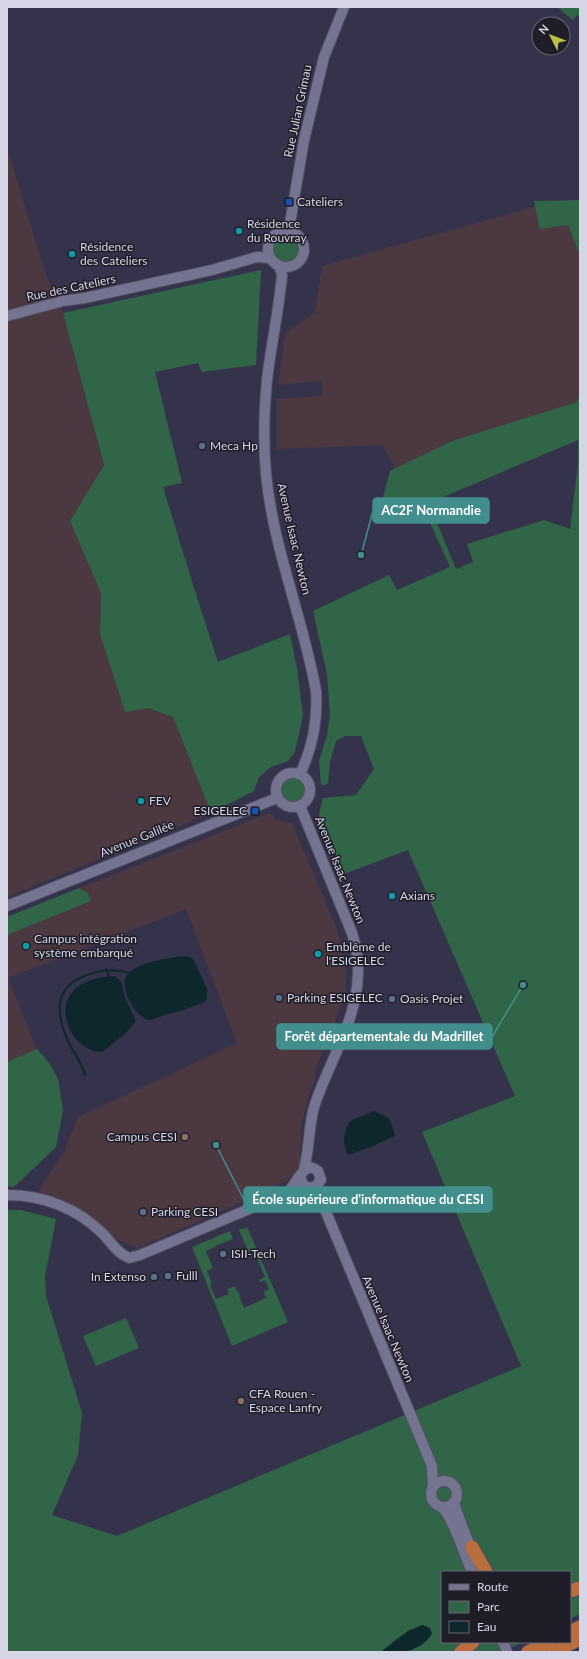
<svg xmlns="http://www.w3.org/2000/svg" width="587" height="1659" font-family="Lato,sans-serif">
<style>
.industrial{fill:#4c3841}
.education{fill:#4c3840}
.green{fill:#306547;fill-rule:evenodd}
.water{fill:#0d272c}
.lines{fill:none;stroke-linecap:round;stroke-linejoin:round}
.stream{stroke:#0d272c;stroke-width:2}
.tertiary-casing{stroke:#514f64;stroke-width:12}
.trunk-casing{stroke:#514f64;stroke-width:15}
.tertiary{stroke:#757490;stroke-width:10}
.trunk{stroke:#b96e3e;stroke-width:13}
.transit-dot{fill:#1a4fb4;stroke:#1e1d28;stroke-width:1.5}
.culture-dot{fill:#0f9aa8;stroke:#1e1d28;stroke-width:1.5}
.service-dot{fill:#5c6f8a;stroke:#1e1d28;stroke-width:1.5}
.education-dot{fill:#8d6e63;stroke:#1e1d28;stroke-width:1.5}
.labels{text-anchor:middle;stroke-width:3;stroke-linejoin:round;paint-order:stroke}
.street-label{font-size:12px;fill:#d6d5e5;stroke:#1e1d28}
.poi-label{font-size:12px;fill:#d6d5e5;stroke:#1e1d28;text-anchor:start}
.leader{fill:none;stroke:#418e8c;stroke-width:1.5}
.callout-dot{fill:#418e8c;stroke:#1e1d28;stroke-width:1.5}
.callout{fill:#418e8c;stroke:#418e8c;stroke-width:1.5}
.callout-label{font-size:13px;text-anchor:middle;font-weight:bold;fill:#fff}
</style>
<rect width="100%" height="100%" fill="#35334c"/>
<!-- industrial -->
<g class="industrial">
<path d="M7 148 46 275 63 313 104 466 70 521 101 593 100 634 148 708 173 717 211 813 7 897Z"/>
<path d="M541 205 570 222 580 248V394L578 403 397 472 383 445 277 449V399L322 396 321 381 278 385 285 334 315 312 322 266Z"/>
</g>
<!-- education -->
<path class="education" d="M269 813 277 820 292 823 337 929 346 972V994L314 1073 317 1074 310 1092 302 1122 299 1175 207 1218 137 1248 99 1231 38 1198 43 1183 64 1152 78 1117 237 1043 186 909 8 978 61 1109 7 1180V917Z"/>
<!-- green -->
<g class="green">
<path d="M557 7H577L580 9V17L577 15 573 20Z"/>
<path d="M580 200V255L568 225 540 229 534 201Z"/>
<circle cx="286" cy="249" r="13"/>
<path d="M261 270 256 365 202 372 198 363 155 372 182 483 163 487 194 588 218 662 290 634 297 669 303 716 295 752 288 761 271 767 259 777 254 791 211 813 173 717 148 708 125 712 100 634 101 593 70 521 104 465 63 313Z"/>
<path d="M580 392V1614L570 1619V1572H442V1642H523L502 1652H408L421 1644 428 1627 422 1625 396 1639 381 1652H7V1210H21L56 1219 45 1276 46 1296 82 1413 78 1455 52 1515 117 1536 521 1366 422 1132 515 1096 408 850 344 874 319 816 323 798 356 795 374 769 361 736H345L336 741 330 762 328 784 321 785 319 761 327 736 330 714 327 674 313 611 389 575 397 590 450 567 422 505 382 501 390 471 452 441 577 402ZM578 440V464L570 529 544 520 467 544 473 562 456 569 429 503Z"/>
<circle cx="293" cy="791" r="13"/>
<path d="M79 888 88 893 91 901 7 935V917Z"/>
<path d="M37 1049 50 1064 58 1079 63 1110 56 1147 14 1187 7 1186V1062Z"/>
<path d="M247 1227 288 1322 232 1346 192 1247 230 1231 233 1239 215 1246V1247L206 1251 213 1268 207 1271 212 1283 210 1285 216 1299 229 1294 227 1289 235 1286 237 1292H239L240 1295 239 1296 244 1308 266 1298 264 1292 269 1289 265 1280 260 1282 259 1280 265 1277 256 1255 251 1257 239 1230Z"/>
<path d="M126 1318 139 1348 96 1366 83 1336Z"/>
</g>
<!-- water -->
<g class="water">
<path d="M185 956 190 957 194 960 207 989V999L203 1003C190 1008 176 1012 162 1016 159 1017 155 1019 151 1020 137 1021 119 988 126 977 137 961 168 958 185 956Z"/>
<path d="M114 976 121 981 125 997 136 1021 126 1033 102 1052C76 1052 56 1017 70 995 79 981 99 977 114 976Z"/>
<path d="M374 1111 390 1119 395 1136 371 1147 348 1155C342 1140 343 1135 350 1121Z"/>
<path d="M422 1625 430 1628 432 1634C419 1653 401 1652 381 1652L408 1631Z"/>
</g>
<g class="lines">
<!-- stream -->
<g class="stream">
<path d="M106 969 109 976"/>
<path d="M85 1075C82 1064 76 1056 71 1047 59 1024 50 992 80 978 97 970 111 968 130 973"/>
</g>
<!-- tertiary casing -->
<g class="tertiary-casing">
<g id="tertiary">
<circle cx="286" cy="249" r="18"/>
<path d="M293 232 290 223 304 140 324 57 344 7"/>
<path d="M277 264 280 268 282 275C279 310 271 345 267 380 264 411 263 442 266 474 273 548 303 618 316 691 318 720 313 747 300 774"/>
<path d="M7 316 63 301 85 298 212 270 257 257 270 258 272 260"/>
<circle cx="293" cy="790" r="17"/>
<path d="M300 806 352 933C373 997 335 1046 315 1104 308 1125 310 1147 304 1169"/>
<path d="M7 906 277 798"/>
<path d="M308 1188 321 1202 326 1212 432 1466 433 1488"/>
<path d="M287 1193C297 1184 304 1159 318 1171L321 1180 315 1187 308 1188 302 1183 300 1176"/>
<path d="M7 1195C42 1195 77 1208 102 1233 111 1242 117 1253 129 1258L140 1255 287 1193 306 1187"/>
<circle cx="444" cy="1494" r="13"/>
<path d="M454 1503 462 1526 473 1553"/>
<path d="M442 1507C453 1518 465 1556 472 1572"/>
<path d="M503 1642 507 1652"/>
</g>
</g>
<!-- trunk casing -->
<g class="trunk-casing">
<g id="trunk">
<path d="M472 1547 486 1572"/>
<path d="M570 1591 580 1588"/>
<path d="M570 1632 580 1627"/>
<path d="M461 1652 473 1642"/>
<path d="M528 1652 549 1642"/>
<path d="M553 1652 580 1639"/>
</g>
</g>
<!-- tertiary -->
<use href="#tertiary" class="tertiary"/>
<!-- trunk -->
<use href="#trunk" class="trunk"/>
</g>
<!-- markers -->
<g class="transit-dot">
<rect x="285" y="198" width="8" height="8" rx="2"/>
<rect x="251" y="807" width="8" height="8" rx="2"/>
</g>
<g class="culture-dot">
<circle cx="239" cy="231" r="4"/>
<circle cx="72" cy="254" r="4"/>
<circle cx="141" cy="801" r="4"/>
<circle cx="392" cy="896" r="4"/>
<circle cx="26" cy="946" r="4"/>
<circle cx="318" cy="954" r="4"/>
</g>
<g class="service-dot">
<circle cx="202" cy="446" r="4"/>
<circle cx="279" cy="998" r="4"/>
<circle cx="392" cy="999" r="4"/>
<circle cx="143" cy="1212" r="4"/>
<circle cx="223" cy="1254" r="4"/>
<circle cx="168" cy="1276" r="4"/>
<circle cx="154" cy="1277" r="4"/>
</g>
<g class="education-dot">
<circle cx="185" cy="1137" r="4"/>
<circle cx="241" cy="1401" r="4"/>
</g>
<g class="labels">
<!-- street labels -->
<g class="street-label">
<text transform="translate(298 111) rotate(-78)" y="4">Rue Julian Grimau</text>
<text transform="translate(71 288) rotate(-12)" y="4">Rue des Cateliers</text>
<text transform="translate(294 539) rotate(77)" y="4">Avenue Isaac Newton</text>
<text transform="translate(137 839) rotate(-22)" y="4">Avenue Galilée</text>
<text transform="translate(340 870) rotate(68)" y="4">Avenue Isaac Newton</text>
<text transform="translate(388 1329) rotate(67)" y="4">Avenue Isaac Newton</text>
</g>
<!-- poi labels -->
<g class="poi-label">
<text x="297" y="206">Cateliers</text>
<text x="247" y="228">Résidence<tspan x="247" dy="14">du Rouvray</tspan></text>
<text x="80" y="251">Résidence<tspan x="80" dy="14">des Cateliers</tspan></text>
<text x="210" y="450">Meca Hp</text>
<text x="149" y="805">FEV</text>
<text x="247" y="815" text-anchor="end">ESIGELEC</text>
<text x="400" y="900">Axians</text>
<text x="34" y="943">Campus intégration<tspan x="34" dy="14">système embarqué</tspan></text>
<text x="326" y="951">Emblême de<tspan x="326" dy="14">l'ESIGELEC</tspan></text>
<text x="287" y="1002">Parking ESIGELEC</text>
<text x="400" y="1003">Oasis Projet</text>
<text x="177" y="1141" text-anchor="end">Campus CESI</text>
<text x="151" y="1216">Parking CESI</text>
<text x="231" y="1258">ISII-Tech</text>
<text x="176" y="1280">Fulll</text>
<text x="146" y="1281" text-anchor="end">In Extenso</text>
<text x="249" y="1398">CFA Rouen -<tspan x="249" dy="14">Espace Lanfry</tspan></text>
</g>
</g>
<!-- callouts -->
<path class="leader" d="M361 555L373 511M523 985L492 1037M216 1145L244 1200"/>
<g class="callout-dot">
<circle cx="361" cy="555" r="4"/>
<circle cx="523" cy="985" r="4"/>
<circle cx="216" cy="1145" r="4"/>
</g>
<g class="callout">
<rect x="373" y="498" width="116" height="25" rx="4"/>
<rect x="277" y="1024" width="215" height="25" rx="4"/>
<rect x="244" y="1187" width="248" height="25" rx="4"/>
</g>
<g class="callout-label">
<text x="431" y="515">AC2F Normandie</text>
<text x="384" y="1041">Forêt départementale du Madrillet</text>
<text x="368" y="1204">École supérieure d'informatique du CESI</text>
</g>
<!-- border -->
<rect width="587" height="1659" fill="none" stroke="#d6d5e5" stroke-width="16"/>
<!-- legend -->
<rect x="441" y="1571" width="130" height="72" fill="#1e1d28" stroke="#686774"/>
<rect x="449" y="1584" width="20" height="6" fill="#757490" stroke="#686774"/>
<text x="477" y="1591" font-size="12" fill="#d6d5e5">Route</text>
<rect x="449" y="1601" width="20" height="12" fill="#306547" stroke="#686774"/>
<text x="477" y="1611" font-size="12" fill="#d6d5e5">Parc</text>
<rect x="449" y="1621" width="20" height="12" fill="#0d272c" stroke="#686774"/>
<text x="477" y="1631" font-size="12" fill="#d6d5e5">Eau</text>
<!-- north arrow -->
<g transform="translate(551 36) rotate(312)"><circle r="19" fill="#1e1d28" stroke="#686774"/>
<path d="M0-3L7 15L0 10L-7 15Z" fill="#bcbf44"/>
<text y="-6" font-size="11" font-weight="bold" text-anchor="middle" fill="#d6d5e5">N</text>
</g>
</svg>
